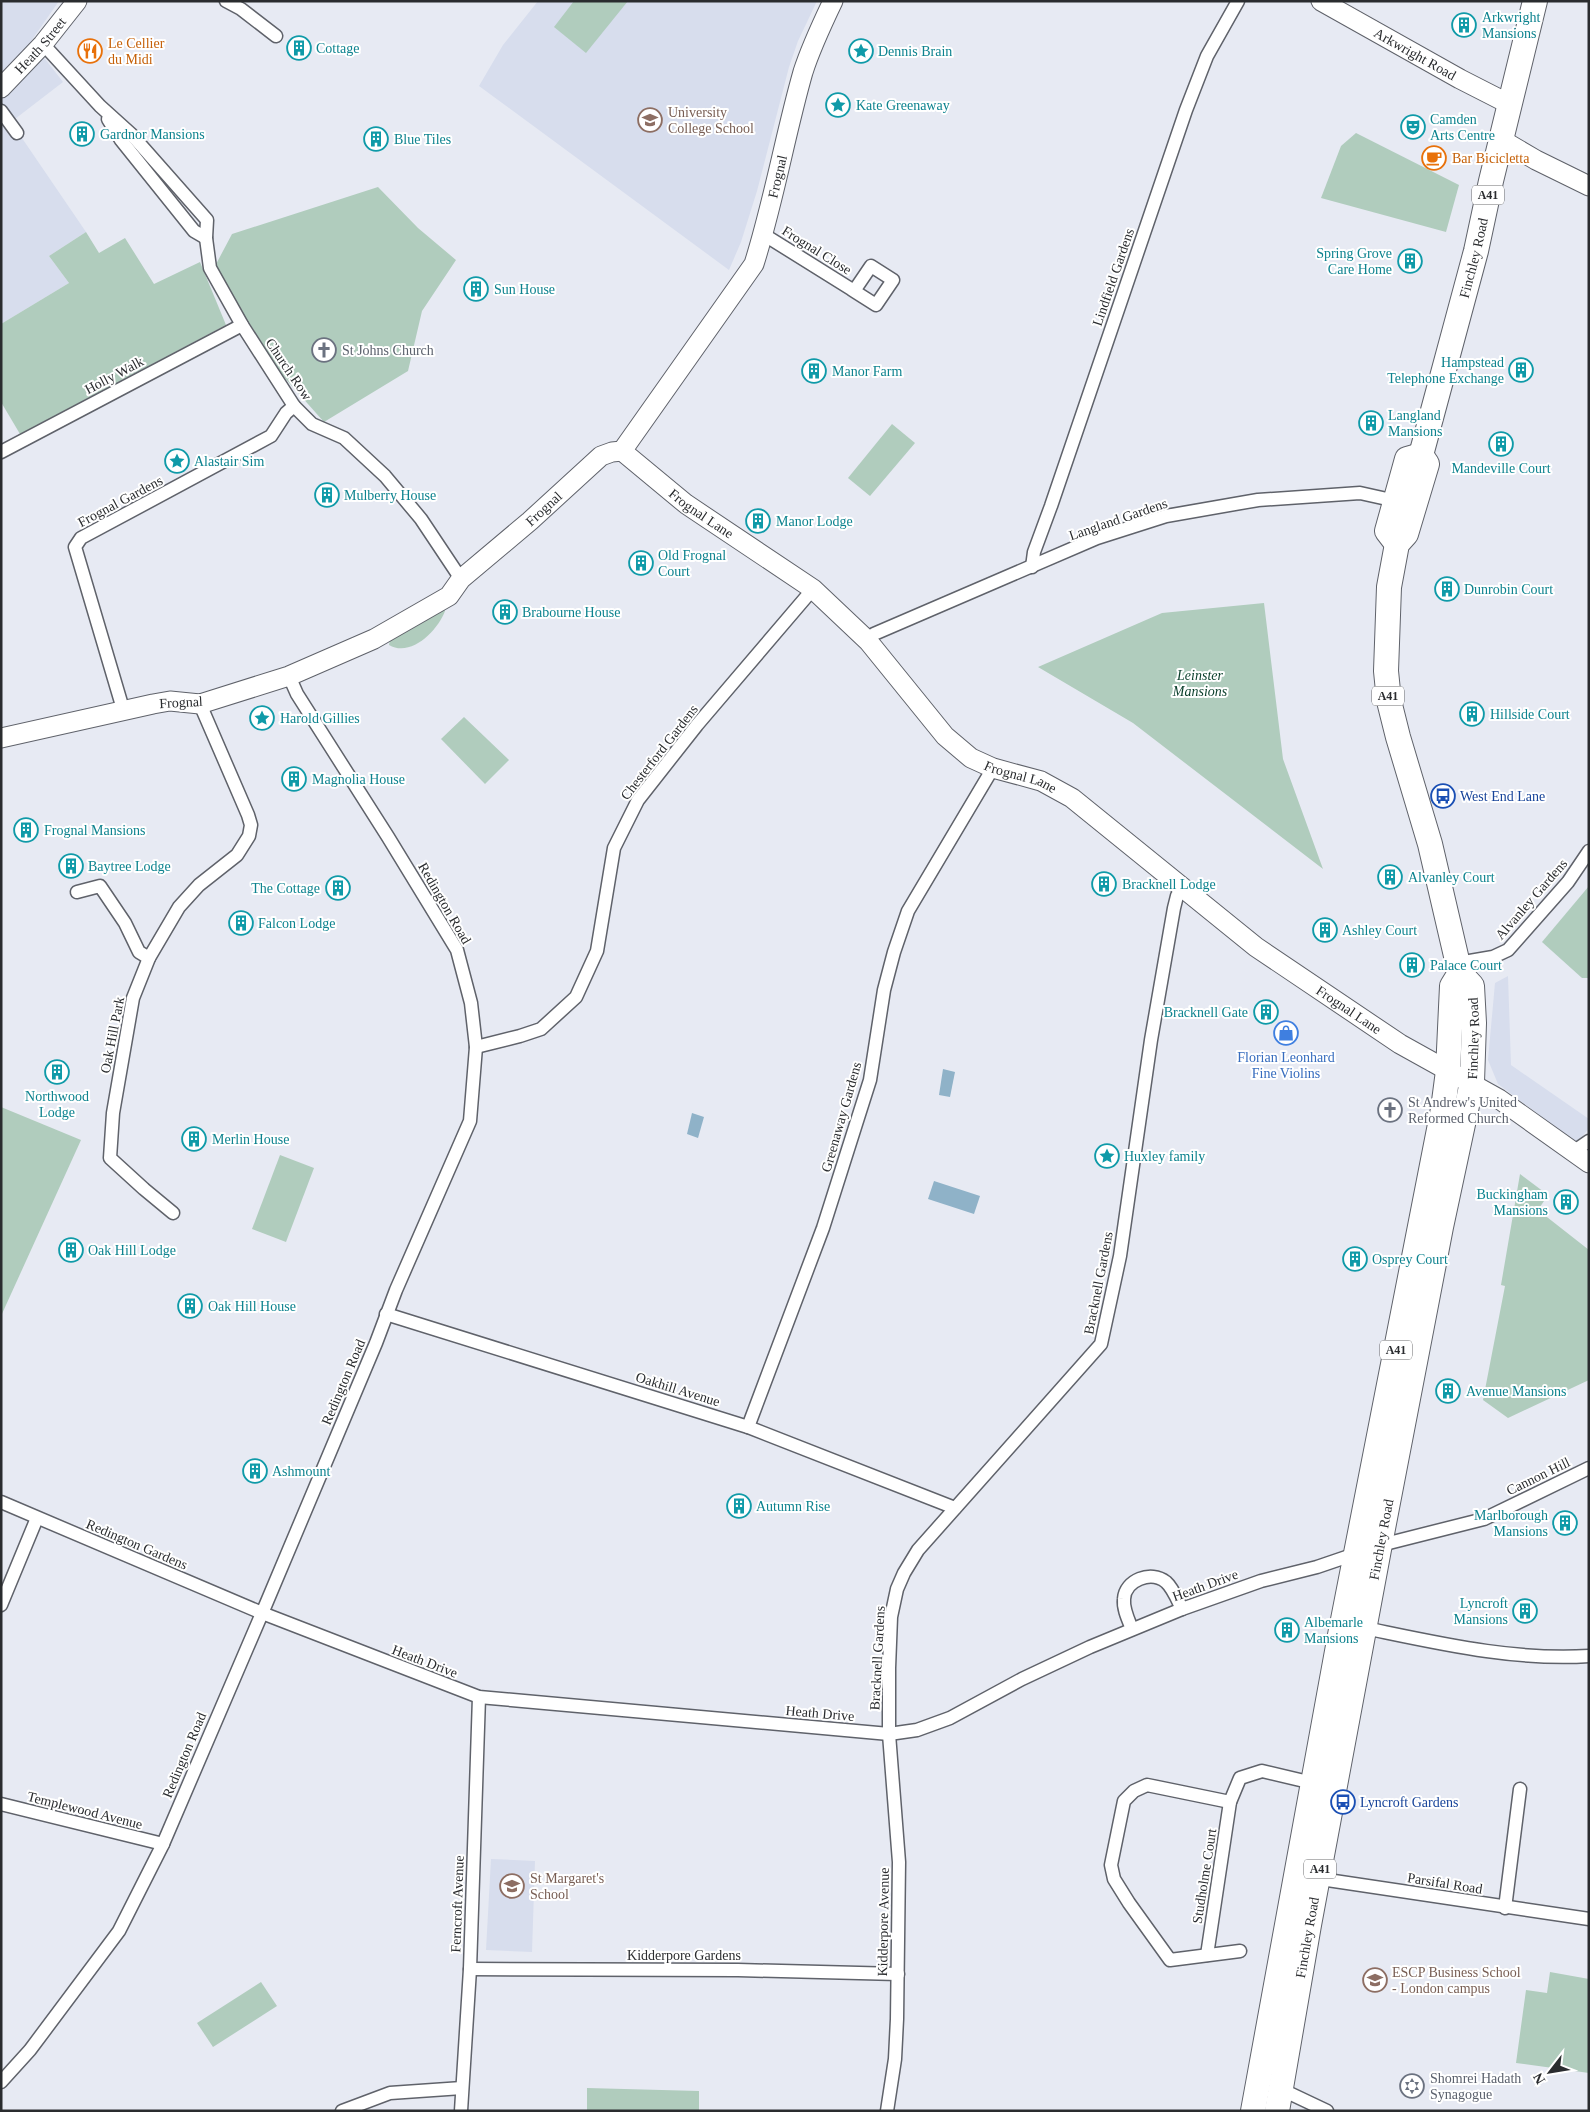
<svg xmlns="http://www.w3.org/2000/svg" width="1590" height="2112" font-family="'Times New Roman',serif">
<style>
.built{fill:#d7dded}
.green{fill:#b0ccbd}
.water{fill:#8fb2c8}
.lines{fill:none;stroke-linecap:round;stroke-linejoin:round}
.street-casing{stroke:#5f626a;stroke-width:15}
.secondary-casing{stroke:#5f626a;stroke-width:21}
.highway-casing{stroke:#5f626a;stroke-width:26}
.street{stroke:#fff;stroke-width:12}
.secondary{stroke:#fff;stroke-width:19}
.highway{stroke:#fff;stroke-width:24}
.labels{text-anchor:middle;stroke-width:4;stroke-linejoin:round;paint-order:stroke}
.shield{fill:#fff;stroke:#6a6b6d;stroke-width:1}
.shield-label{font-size:12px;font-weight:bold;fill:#2a2c2f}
.culture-label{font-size:14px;fill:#0d838f;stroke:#fff;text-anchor:start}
.food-label{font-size:14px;fill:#c56008;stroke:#fff;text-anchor:start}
.street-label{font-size:14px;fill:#2a2c2f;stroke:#fff}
.education-label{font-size:14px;fill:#785e54;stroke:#fff;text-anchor:start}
.worship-label{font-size:14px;fill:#5b616d;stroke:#fff;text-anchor:start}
.park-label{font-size:14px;font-style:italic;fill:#083d29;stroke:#fff}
.transit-label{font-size:14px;fill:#164399;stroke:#fff;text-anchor:start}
.shop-label{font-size:14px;fill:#366cbe;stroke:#fff}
</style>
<rect width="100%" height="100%" fill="#e7eaf3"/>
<!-- built -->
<g class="built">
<path d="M1 1H59L31 41 63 82 11 122 86 232 49 256 69 283 1 324Z"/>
<path d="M538 1H817L798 41 789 67 757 191 741 242 729 270 479 86 503 45Z"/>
<path d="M1508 976 1511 1065 1589 1119V1128L1577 1143 1498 1084 1488 1060 1495 983Z"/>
<path d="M491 1859 535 1861 532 1952 486 1950Z"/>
</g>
<!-- green -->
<g class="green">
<path d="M574 1H628L586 53 554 27Z"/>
<path d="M1356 133 1459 185 1446 232 1321 198 1341 146Z"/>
<path d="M378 187 418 228 456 260 422 311 408 371 324 422 283 376 214 268 232 234Z"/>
<path d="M86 232 99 253 125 238 154 284 200 262 226 325 20 434 1 402V324L69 283 49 256Z"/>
<path d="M892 424 915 443 870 496 848 478Z"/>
<path d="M1264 603 1283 759 1323 869 1133 723 1038 667 1162 613Z"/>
<path d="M444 607 445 611C438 630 411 658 389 645L390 640Z"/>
<path d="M464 717 509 760 485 784 441 739Z"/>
<path d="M1589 886V978H1582L1542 942Z"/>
<path d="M1 1107 81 1140 1 1316Z"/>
<path d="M280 1155 314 1168 286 1242 252 1229Z"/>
<path d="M1520 1174 1548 1195 1538 1210 1589 1250V1380L1508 1418 1483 1400 1505 1286 1501 1285Z"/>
<path d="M1550 1972 1589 1979V2073L1516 2063 1526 1990 1547 1993Z"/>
<path d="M261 1982 277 2006 213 2047 197 2023Z"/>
<path d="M587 2088 699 2091V2111H587Z"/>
</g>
<!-- water -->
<g class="water">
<path d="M943 1069 955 1072 950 1097 939 1095Z"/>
<path d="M692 1113 704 1117 698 1138 687 1134Z"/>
<path d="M934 1181 980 1196 974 1214 928 1199Z"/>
</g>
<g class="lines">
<!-- street casing -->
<g class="street-casing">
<g id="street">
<path d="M226 1 241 9 276 36"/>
<path d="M43 44 100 106 131 134 207 220 206 238 210 268 242 325 294 406 312 424 344 438 385 476 421 519 461 579"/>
<path d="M1 111 17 133"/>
<path d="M108 119 121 140 194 231 206 238"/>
<path d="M763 234 851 289 854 291 876 305 893 280 871 266 854 291"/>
<path d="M1 452 242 325"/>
<path d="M1032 567 1034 552 1051 506 1186 110 1207 56 1238 1"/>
<path d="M868 641 874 634 1097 538 1166 516 1258 500 1360 493 1396 501"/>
<path d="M123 709 75 547 81 538 271 436 286 413 294 406"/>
<path d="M77 892 100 886 125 923 139 952 149 958"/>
<path d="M1458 963 1493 957 1508 950 1568 882 1589 851"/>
<path d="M476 1047 520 1036 541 1029 576 997 597 951 614 848 638 800 697 725 813 589"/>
<path d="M1573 1152 1589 1141"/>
<path d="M173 1213 144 1189 110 1158 113 1113 133 998 149 958 179 907 199 885 237 855 249 836 251 825 248 815 200 704"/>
<path d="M386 1314 748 1427 955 1508"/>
<path d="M748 1427 823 1228 870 1080 884 990 894 952 908 911 993 768"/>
<path d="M1 1502 262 1613 479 1697 889 1734 917 1730 950 1718 1022 1679 1090 1647 1182 1609 1261 1581 1317 1567 1358 1553"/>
<path d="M1377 1546 1484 1519 1589 1468"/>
<path d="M1 1605 37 1518"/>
<path d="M1365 1628C1438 1643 1514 1661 1589 1656"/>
<path d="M1132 1629C1128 1619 1123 1609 1124 1599 1125 1580 1151 1570 1166 1582 1173 1588 1178 1601 1182 1609"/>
<path d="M1230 1802 1147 1785 1134 1791 1124 1801 1111 1865 1114 1879 1129 1903 1170 1960 1240 1951"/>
<path d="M1 1804 163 1844"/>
<path d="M1314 1878 1589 1919"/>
<path d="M1505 1908 1520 1789"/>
<path d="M1207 1955 1230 1802 1240 1778 1262 1771 1317 1784"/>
<path d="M470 1969 738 1970 898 1974"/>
<path d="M1 2082 30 2050 119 1931 163 1844 266 1604 376 1343 396 1290 470 1121 476 1047 471 1003 457 950 388 837 297 694 289 676"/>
<path d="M1276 2090 1289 2093 1327 2111"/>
<path d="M342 2111 390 2093 462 2088"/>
<path d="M461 2111 470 1969 479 1697"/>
<path d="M887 2111 895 2059 897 2019 899 1862 889 1734V1668L891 1617 897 1589 904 1573 918 1550 1101 1344 1120 1256 1151 1040 1174 908 1177 896 1182 888"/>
</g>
</g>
<!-- secondary casing -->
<g class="secondary-casing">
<g id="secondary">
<path id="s1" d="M1321 1 1460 79 1509 104"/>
<path id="s2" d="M1 88 43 44 77 1"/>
<path d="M1502 140 1536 160 1589 186"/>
<path id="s3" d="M622 451 686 504 813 589 868 641 945 736 971 758 993 768 1041 781 1072 798 1256 947 1400 1044 1499 1099 1589 1163"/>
<path id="s4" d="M1 738 153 704 170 701 200 704 289 676 374 639 449 596 461 579 530 521 601 456 612 452 622 451 754 264C774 201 785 135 803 72 811 47 822 24 833 1"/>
</g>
</g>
<!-- highway casing -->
<g class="highway-casing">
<g id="highway">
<path id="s5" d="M1421 455 1476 251 1491 181 1535 1"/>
<path d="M1397 544 1387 531 1407 459 1421 455"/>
<path d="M1253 2111 1340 1635 1443 1109 1448 1071 1452 986 1460 973"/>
<path id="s6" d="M1277 2111 1309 1925 1380 1544 1441 1227 1472 1082 1474 1023 1472 986 1460 973 1430 844 1398 737 1389 701 1386 671 1389 587 1397 544 1406 534 1427 464 1421 455"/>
</g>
</g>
<!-- street -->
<use href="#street" class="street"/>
<!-- secondary -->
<use href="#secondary" class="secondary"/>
<!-- highway -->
<use href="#highway" class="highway"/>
</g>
<!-- icons -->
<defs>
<g id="building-ring" transform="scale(1.25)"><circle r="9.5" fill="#fff" stroke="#0f9aa8" stroke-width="1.5"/><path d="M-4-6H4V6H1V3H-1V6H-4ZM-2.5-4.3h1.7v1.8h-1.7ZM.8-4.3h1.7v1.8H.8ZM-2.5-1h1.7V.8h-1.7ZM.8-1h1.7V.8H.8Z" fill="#0f9aa8"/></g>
<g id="restaurant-ring" transform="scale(1.25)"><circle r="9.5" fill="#fff" stroke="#e8710a" stroke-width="1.5"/><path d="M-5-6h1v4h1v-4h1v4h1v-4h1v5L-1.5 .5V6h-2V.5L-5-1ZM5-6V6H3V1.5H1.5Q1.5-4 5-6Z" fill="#e8710a"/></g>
<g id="sight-ring" transform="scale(1.25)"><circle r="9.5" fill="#fff" stroke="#0f9aa8" stroke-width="1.5"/><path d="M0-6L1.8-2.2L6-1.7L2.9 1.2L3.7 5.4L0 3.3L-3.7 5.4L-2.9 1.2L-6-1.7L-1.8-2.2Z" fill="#0f9aa8"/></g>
<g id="school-ring" transform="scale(1.25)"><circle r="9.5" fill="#fff" stroke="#8d6e63" stroke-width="1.5"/><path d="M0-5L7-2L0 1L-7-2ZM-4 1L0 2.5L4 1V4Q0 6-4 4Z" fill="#8d6e63"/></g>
<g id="theatre-ring" transform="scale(1.25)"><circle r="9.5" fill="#fff" stroke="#0f9aa8" stroke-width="1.5"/><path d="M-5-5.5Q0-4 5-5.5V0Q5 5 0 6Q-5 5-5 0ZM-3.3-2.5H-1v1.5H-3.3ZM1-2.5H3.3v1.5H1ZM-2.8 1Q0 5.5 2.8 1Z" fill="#0f9aa8"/></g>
<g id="cafe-ring" transform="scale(1.25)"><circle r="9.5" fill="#fff" stroke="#e8710a" stroke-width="1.5"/><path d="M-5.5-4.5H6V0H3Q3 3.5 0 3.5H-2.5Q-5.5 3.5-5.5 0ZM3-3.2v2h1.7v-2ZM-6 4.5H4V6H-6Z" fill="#e8710a"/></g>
<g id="church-ring" transform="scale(1.25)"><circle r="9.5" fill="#fff" stroke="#6b7280" stroke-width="1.5"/><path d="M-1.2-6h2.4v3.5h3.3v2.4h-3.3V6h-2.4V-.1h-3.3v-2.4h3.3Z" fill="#6b7280"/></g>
<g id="bus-ring" transform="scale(1.25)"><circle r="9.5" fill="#fff" stroke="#1a4fb4" stroke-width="1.5"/><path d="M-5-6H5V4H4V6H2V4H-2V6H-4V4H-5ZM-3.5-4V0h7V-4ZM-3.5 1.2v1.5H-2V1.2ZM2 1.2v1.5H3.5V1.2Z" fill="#1a4fb4"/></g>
<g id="shop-ring" transform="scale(1.25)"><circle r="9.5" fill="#fff" stroke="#3f7fe0" stroke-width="1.5"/><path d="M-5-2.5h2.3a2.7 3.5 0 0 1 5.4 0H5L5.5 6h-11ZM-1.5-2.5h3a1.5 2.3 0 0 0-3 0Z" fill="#3f7fe0"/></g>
<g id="university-ring" transform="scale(1.25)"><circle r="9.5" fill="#fff" stroke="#8d6e63" stroke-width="1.5"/><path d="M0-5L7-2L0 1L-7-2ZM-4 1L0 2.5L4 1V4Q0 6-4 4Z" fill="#8d6e63"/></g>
<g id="synagogue-ring" transform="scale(1.25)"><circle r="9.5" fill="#fff" stroke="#6b7280" stroke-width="1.5"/><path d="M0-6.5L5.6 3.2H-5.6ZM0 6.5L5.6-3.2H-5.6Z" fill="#6b7280"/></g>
</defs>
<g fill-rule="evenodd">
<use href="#building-ring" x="1464" y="25"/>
<use href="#building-ring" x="299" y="48"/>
<use href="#restaurant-ring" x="90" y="51"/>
<use href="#sight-ring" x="861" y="51"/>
<use href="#sight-ring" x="838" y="105"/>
<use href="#school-ring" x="650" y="120"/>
<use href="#theatre-ring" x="1413" y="127"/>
<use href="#building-ring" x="82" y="134"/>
<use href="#building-ring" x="376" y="139"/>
<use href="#cafe-ring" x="1434" y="158"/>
<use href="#building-ring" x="1410" y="261"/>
<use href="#building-ring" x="476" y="289"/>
<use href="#church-ring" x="324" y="350"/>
<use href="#building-ring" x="1521" y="370"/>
<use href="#building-ring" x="814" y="371"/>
<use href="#building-ring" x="1371" y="423"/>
<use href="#building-ring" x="1501" y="444"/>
<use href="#sight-ring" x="177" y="461"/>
<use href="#building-ring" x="327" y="495"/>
<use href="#building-ring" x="758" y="521"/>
<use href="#building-ring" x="641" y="563"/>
<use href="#building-ring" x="1447" y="589"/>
<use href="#building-ring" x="505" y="612"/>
<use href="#building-ring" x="1472" y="714"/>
<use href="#sight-ring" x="262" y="718"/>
<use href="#building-ring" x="294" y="779"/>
<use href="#bus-ring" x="1443" y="796"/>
<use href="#building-ring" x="26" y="830"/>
<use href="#building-ring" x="71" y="866"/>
<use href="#building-ring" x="1390" y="877"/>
<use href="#building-ring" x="1104" y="884"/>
<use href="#building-ring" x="338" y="888"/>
<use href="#building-ring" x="241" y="923"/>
<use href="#building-ring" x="1325" y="930"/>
<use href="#building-ring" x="1412" y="965"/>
<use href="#building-ring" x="1266" y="1012"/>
<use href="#shop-ring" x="1286" y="1033"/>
<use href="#building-ring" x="57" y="1072"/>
<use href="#church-ring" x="1390" y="1110"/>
<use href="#building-ring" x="194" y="1139"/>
<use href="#sight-ring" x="1107" y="1156"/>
<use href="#building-ring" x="1566" y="1202"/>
<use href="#building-ring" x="71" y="1250"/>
<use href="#building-ring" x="1355" y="1259"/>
<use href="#building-ring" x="190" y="1306"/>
<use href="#building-ring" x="1448" y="1391"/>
<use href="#building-ring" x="255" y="1471"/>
<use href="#building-ring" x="739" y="1506"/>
<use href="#building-ring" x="1565" y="1523"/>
<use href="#building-ring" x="1525" y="1611"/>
<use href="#building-ring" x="1287" y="1630"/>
<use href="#bus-ring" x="1343" y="1802"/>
<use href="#school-ring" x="512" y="1886"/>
<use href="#university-ring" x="1375" y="1980"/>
<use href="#synagogue-ring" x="1412" y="2086"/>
</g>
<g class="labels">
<!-- shield labels -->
<g class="shield">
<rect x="1472" y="185.5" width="32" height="19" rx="4"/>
<rect x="1372" y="686.5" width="32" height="19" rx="4"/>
<rect x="1380" y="1340.5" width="32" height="19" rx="4"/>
<rect x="1304" y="1859.5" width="32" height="19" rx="4"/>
</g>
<g class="shield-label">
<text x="1488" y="199">A41</text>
<text x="1388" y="700">A41</text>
<text x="1396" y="1354">A41</text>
<text x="1320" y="1873">A41</text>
</g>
<!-- culture labels -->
<g class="culture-label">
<text x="1482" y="22">Arkwright<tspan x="1482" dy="16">Mansions</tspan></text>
<text x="316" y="53">Cottage</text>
<text x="878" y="56">Dennis Brain</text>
<text x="856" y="110">Kate Greenaway</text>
<text x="1430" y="124">Camden<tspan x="1430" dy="16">Arts Centre</tspan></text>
<text x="100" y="139">Gardnor Mansions</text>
<text x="394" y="144">Blue Tiles</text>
<text x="1392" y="258" text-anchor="end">Spring Grove<tspan x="1392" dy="16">Care Home</tspan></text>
<text x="494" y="294">Sun House</text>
<text x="1504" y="367" text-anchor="end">Hampstead<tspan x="1504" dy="16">Telephone Exchange</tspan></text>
<text x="832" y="376">Manor Farm</text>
<text x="1388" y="420">Langland<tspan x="1388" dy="16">Mansions</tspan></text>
<text x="194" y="466">Alastair Sim</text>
<text x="1501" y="473" text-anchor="middle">Mandeville Court</text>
<text x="344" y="500">Mulberry House</text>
<text x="776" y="526">Manor Lodge</text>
<text x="658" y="560">Old Frognal<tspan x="658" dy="16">Court</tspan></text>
<text x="1464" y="594">Dunrobin Court</text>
<text x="522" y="617">Brabourne House</text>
<text x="1490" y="719">Hillside Court</text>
<text x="280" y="723">Harold Gillies</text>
<text x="312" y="784">Magnolia House</text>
<text x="44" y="835">Frognal Mansions</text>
<text x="88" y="871">Baytree Lodge</text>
<text x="1408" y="882">Alvanley Court</text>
<text x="1122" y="889">Bracknell Lodge</text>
<text x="320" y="893" text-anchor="end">The Cottage</text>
<text x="258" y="928">Falcon Lodge</text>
<text x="1342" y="935">Ashley Court</text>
<text x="1430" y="970">Palace Court</text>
<text x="1248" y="1017" text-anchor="end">Bracknell Gate</text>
<text x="57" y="1101" text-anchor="middle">Northwood<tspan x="57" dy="16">Lodge</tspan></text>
<text x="212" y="1144">Merlin House</text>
<text x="1124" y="1161">Huxley family</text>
<text x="1548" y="1199" text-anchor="end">Buckingham<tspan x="1548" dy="16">Mansions</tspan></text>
<text x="88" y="1255">Oak Hill Lodge</text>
<text x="1372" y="1264">Osprey Court</text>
<text x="208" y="1311">Oak Hill House</text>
<text x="1466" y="1396">Avenue Mansions</text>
<text x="272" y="1476">Ashmount</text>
<text x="756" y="1511">Autumn Rise</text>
<text x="1548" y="1520" text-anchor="end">Marlborough<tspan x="1548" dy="16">Mansions</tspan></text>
<text x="1508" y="1608" text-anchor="end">Lyncroft<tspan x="1508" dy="16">Mansions</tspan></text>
<text x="1304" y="1627">Albemarle<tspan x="1304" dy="16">Mansions</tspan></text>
</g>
<!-- food labels -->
<g class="food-label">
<text x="108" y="48">Le Cellier<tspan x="108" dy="16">du Midi</tspan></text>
<text x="1452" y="163">Bar Bicicletta</text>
</g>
<!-- street labels -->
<g class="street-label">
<text dy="5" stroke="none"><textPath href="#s2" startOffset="58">Heath Street</textPath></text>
<text dy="5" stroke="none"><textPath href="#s1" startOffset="108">Arkwright Road</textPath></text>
<text dy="5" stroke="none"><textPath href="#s4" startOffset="1024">Frognal</textPath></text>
<text transform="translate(817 250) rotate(32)" y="5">Frognal Close</text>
<text dy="5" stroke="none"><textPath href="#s5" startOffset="204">Finchley Road</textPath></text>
<text transform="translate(1113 277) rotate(-71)" y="5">Lindfield Gardens</text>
<text transform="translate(289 369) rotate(56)" y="5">Church Row</text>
<text transform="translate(114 375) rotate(-28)" y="5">Holly Walk</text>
<text transform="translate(120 501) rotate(-28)" y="5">Frognal Gardens</text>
<text dy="5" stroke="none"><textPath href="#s4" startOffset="605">Frognal</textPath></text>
<text dy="5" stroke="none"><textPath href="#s3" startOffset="101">Frognal Lane</textPath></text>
<text transform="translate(1118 519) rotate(-19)" y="5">Langland Gardens</text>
<text transform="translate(181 702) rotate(-3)" y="5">Frognal</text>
<text transform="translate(659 752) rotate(-52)" y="5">Chesterford Gardens</text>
<text dy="5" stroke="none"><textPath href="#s3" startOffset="521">Frognal Lane</textPath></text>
<text transform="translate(1531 899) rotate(-49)" y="5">Alvanley Gardens</text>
<text transform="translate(445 903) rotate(60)" y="5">Redington Road</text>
<text dy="5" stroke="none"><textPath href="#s3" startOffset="926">Frognal Lane</textPath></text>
<text transform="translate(112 1035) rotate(-79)" y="5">Oak Hill Park</text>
<text dy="5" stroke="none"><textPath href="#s6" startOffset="1091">Finchley Road</textPath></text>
<text transform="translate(841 1117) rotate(-74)" y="5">Greenaway Gardens</text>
<text transform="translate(1098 1283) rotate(-79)" y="5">Bracknell Gardens</text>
<text transform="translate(343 1382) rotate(-67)" y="5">Redington Road</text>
<text transform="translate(678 1389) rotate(17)" y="5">Oakhill Avenue</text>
<text transform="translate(1538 1476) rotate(-26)" y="5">Cannon Hill</text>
<text dy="5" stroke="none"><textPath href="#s6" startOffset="581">Finchley Road</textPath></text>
<text transform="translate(137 1544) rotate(23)" y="5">Redington Gardens</text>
<text transform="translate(1205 1585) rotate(-20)" y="5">Heath Drive</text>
<text transform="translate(877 1658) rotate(-87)" y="5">Bracknell Gardens</text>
<text transform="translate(425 1661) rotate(21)" y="5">Heath Drive</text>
<text transform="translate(820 1713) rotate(5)" y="5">Heath Drive</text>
<text transform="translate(184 1755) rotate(-67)" y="5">Redington Road</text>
<text transform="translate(85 1810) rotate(14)" y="5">Templewood Avenue</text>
<text transform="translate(1204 1876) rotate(-81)" y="5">Studholme Court</text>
<text transform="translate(1445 1883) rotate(9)" y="5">Parsifal Road</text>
<text transform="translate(457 1904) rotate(-88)" y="5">Ferncroft Avenue</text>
<text transform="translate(883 1922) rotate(-89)" y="5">Kidderpore Avenue</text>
<text dy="5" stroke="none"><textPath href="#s6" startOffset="176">Finchley Road</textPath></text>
<text x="684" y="1960">Kidderpore Gardens</text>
</g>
<!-- education labels -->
<g class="education-label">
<text x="668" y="117">University<tspan x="668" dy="16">College School</tspan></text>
<text x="530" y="1883">St Margaret's<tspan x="530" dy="16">School</tspan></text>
<text x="1392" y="1977">ESCP Business School<tspan x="1392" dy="16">- London campus</tspan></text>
</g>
<!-- worship labels -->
<g class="worship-label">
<text x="342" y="355">St Johns Church</text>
<text x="1408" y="1107">St Andrew's United<tspan x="1408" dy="16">Reformed Church</tspan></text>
<text x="1430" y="2083">Shomrei Hadath<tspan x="1430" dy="16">Synagogue</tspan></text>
</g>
<!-- park labels -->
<g class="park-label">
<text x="1200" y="680">Leinster<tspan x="1200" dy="16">Mansions</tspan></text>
</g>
<!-- transit labels -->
<g class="transit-label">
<text x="1460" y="801">West End Lane</text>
<text x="1360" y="1807">Lyncroft Gardens</text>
</g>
<!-- shop labels -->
<g class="shop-label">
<text x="1286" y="1062">Florian Leonhard<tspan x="1286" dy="16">Fine Violins</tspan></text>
</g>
</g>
<!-- border -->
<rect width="1590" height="2112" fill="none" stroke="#2a2c2f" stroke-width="5"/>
<!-- north arrow -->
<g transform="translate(1550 2072) rotate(239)" stroke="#ffffff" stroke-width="4" paint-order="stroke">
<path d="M0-4L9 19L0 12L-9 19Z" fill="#2a2c2f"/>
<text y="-8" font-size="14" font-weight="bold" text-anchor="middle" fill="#2a2c2f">N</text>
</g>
</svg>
